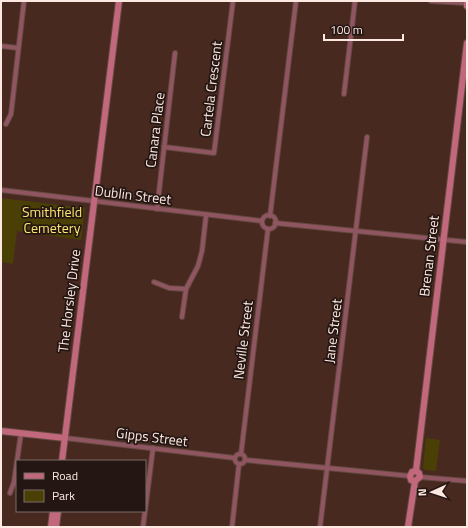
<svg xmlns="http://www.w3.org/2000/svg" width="468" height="528" font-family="'Titillium Web',sans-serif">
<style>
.green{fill:#4a4006}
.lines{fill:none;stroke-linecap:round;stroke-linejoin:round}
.street-casing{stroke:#64483f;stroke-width:6}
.secondary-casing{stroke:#64483f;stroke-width:8}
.street{stroke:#8f5662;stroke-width:4}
.secondary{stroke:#c1687d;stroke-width:6}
.labels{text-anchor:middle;stroke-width:3.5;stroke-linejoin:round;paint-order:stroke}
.street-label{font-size:14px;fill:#fde8e2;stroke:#241612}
.park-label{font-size:14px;fill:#fbe66e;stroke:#241612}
</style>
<rect width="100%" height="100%" fill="#472920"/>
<!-- green -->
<g class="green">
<path d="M1 198 85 208 81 240 17 231 13 264 1 262Z"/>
<path d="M426 438 440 440 436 471 425 470 423 468Z"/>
</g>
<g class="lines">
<!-- street casing -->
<g class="street-casing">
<g id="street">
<path d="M431 1 466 3"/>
<path d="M1 46 18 48"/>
<path d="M344 94 355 1"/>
<path d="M6 124 11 114 24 1"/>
<path d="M164 147 214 153 233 1"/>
<path d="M1 190 262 221"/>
<path d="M157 209 175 53"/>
<circle cx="269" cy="222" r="7"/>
<path d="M270 216 296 1"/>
<path d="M275 223 467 242"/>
<path d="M154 282 169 288 186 289"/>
<path d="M182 317 186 289 198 266 202 251 206 216"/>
<path d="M65 438 235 458"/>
<path d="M241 454 268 229"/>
<circle cx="240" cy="459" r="5"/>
<path d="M245 460 410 476"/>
<path d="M420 477 467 481"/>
<path d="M10 493 14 482 21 433"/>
<path d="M143 527 153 448"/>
<path d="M232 527 239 464"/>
<path d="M320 527 367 137"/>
</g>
</g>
<!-- secondary casing -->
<g class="secondary-casing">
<g id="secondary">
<path d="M467 1V6"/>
<path d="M1 431 65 438"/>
<path d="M62 461 119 1"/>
<path d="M416 471 467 43"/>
<path d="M415 481 411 480 410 476 412 472 416 471"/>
<path d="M415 481 420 477 419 473 416 471"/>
<path d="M51 527 53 511"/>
<path d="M56 527 58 511"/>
<path d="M408 527 415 481"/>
</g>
</g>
<!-- street -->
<use href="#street" class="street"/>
<!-- secondary -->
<use href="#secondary" class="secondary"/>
</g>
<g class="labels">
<!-- street labels -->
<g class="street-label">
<text transform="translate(211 89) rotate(-83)" y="5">Cartela Crescent</text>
<text transform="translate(155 130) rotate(-83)" y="5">Canara Place</text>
<text transform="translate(133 195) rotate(7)" y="5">Dublin Street</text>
<text transform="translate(429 256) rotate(-83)" y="5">Brenan Street</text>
<text transform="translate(69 301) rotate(-83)" y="5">The Horsley Drive</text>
<text transform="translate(333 331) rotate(-83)" y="5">Jane Street</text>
<text transform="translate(243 340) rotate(-83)" y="5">Neville Street</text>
<text transform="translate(152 437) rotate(7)" y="5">Gipps Street</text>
</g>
<!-- park labels -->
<g class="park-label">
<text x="52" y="217">Smithfield<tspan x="52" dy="16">Cemetery</tspan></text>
</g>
</g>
<!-- border -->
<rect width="468" height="528" fill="none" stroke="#fde8e2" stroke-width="4"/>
<!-- legend -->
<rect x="16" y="460" width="130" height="52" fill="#241612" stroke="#7b6a65"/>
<rect x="24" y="473" width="20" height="6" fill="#c1687d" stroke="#7b6a65"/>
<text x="52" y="480" font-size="12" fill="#fde8e2">Road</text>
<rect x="24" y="490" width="20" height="12" fill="#4a4006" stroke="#7b6a65"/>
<text x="52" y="500" font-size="12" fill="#fde8e2">Park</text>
<!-- north arrow -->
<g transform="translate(432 492) rotate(267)" stroke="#241612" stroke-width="3" paint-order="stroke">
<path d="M0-3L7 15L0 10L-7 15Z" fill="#fde8e2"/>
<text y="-6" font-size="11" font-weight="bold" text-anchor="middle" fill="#fde8e2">N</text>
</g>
<!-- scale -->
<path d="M324 34v6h79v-6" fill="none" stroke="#fde8e2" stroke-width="2"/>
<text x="330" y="34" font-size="12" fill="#fde8e2" stroke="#241612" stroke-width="3" paint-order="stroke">100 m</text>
</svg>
